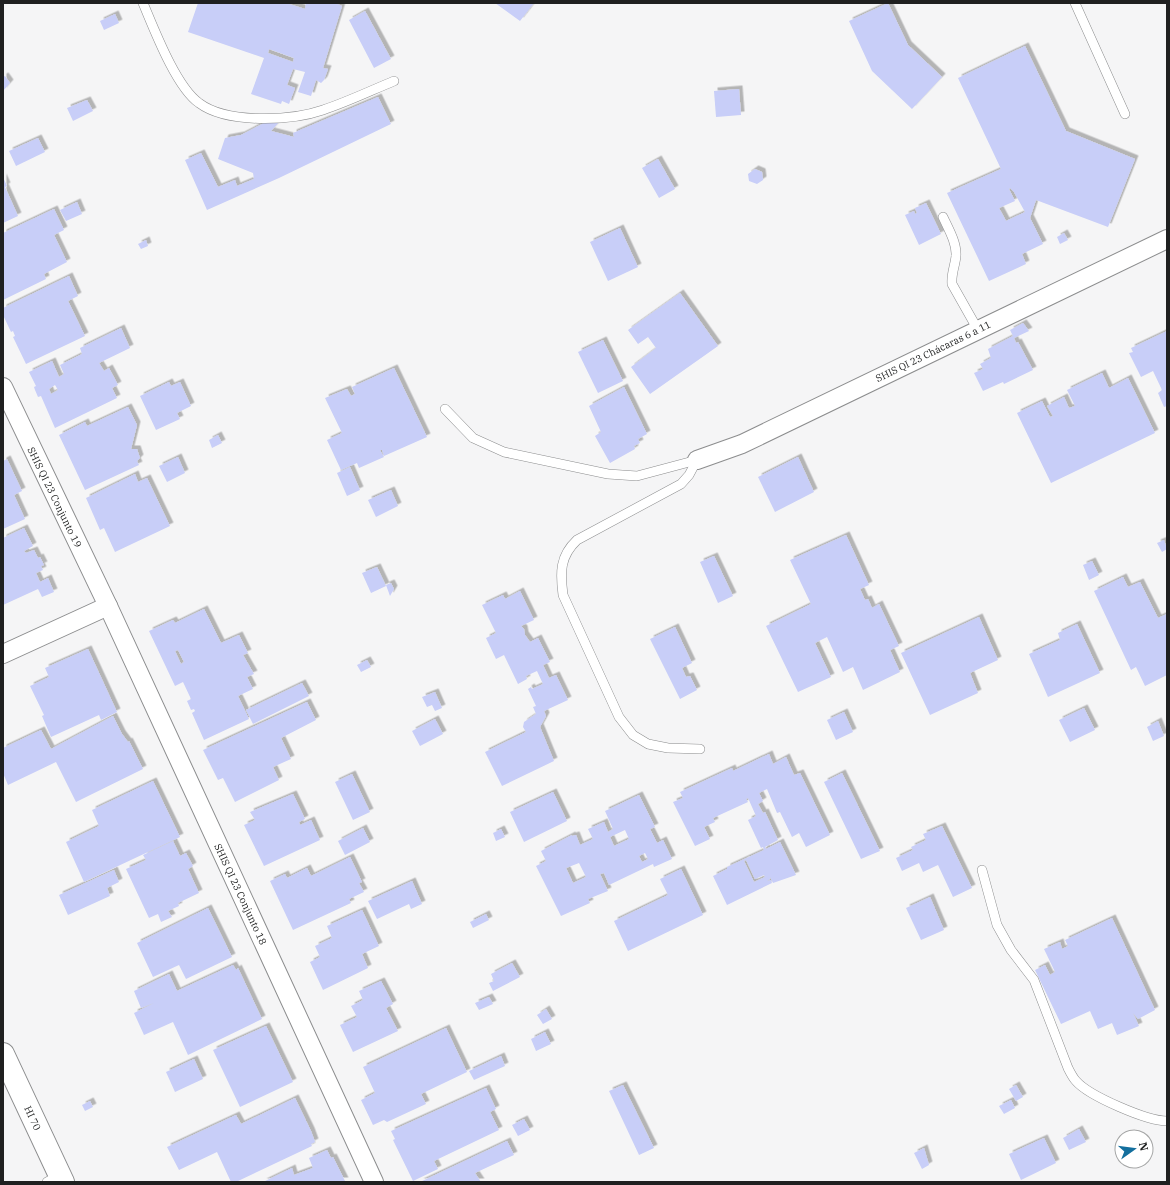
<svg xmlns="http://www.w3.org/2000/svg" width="1170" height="1185" font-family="'IBM Plex Serif',serif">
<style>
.building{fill:#c8cef8;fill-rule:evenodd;filter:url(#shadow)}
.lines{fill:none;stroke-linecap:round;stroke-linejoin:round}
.service-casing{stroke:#8c8d8e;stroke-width:10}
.minor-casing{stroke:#8c8d8e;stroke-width:20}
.tertiary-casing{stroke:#8c8d8e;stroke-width:24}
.service{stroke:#fff;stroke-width:9}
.minor{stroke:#fff;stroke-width:18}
.tertiary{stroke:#fff;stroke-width:22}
.labels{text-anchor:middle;stroke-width:3;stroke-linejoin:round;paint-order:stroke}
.street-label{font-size:10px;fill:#1f2020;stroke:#fff}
</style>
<defs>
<filter id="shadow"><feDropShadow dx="3.5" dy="-3.5" stdDeviation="0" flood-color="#0004"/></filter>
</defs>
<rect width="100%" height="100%" fill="#f5f5f6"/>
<!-- building -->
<g class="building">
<path d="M198 3H286L305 9 306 3H335L342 6 323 68 328 69 324 80 321 83 316 80 311 96 298 92 305 72 293 69 287 85 295 88 289 104 282 101 281 104 251 94 264 58 188 32ZM269 49 294 58 293 62 268 53Z"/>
<path d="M495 3H534L520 21Z"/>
<path d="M888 3 908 45 942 77 912 109 872 71 849 21Z"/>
<path d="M365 11 391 59 374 68 349 20Z"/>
<path d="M115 14 119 23 104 30 100 21Z"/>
<path d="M1025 46 1066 131 1135 159 1108 227 1036 200 1030 218 1043 244 1022 254 1026 264 989 281 947 193 1001 169 958 78ZM1010 188 1014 192 1025 212 1006 221 999 208 1015 201 1009 189Z"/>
<path d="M5 76 10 83 3 91V77Z"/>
<path d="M739 89 741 115 716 117 714 91Z"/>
<path d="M378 97 391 124 279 178 207 210 185 160 201 153 218 187 235 180 237 186 254 179 253 173 218 159 225 138 241 135 264 123 280 121 271 131 294 137 293 133Z"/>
<path d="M87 100 93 111 73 121 67 108Z"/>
<path d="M38 138 45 152 16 166 9 151Z"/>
<path d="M658 159 675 189 659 198 642 168Z"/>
<path d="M755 169 762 172 763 180 757 184 749 181 748 174Z"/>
<path d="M3 177 7 186 5 187 18 216 3 223Z"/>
<path d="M77 202 82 214 66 221 60 210Z"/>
<path d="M926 203 941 234 919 245 905 215 914 211 915 214 917 213 915 208Z"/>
<path d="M54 209 64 230 54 235 67 262 44 274 46 279 3 300V233Z"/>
<path d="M620 228 638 267 608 281 590 242Z"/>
<path d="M1064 233 1068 240 1060 244 1057 237Z"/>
<path d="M146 240 148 246 141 249 138 244Z"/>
<path d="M69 276 78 296 68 301 85 336 26 364 13 337 15 336 13 331 11 332 3 315V308Z"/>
<path d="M680 293 718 346 650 394 631 367 656 348 648 337 638 344 628 330Z"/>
<path d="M1023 323 1029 331 1014 338 1016 343 1018 342 1033 370 1004 384 1003 382 983 391 974 373 983 369 980 364 991 358 988 349 1013 336 1010 330Z"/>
<path d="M121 328 130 348 99 363 104 371 109 368 118 385 112 388 117 398 55 428 41 396 38 397 35 390 34 387 36 386 29 372 52 361 59 377 64 374 60 365 82 354 80 348ZM55 385 58 390 51 394 49 389Z"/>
<path d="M1167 331V406L1164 407 1158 393 1162 390 1153 371 1141 377 1129 353 1133 352 1131 348Z"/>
<path d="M603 340 623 381 598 393 578 352Z"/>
<path d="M394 368 427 437 384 456 382 450H380L384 457 359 468 357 463 341 470 327 440 342 433 325 398 347 389 351 396 355 394 352 387Z"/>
<path d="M1102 373 1109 388 1128 378 1155 433 1051 483 1017 413 1042 401 1050 417 1053 416 1047 406 1064 397 1069 408 1075 406 1067 390Z"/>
<path d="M169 382 171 386 180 382 191 406 177 413 180 419 156 430 140 396Z"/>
<path d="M624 387 647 434 638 439 640 443 634 446 635 449 610 463 595 436 601 432 589 406Z"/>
<path d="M128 407 137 425 131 449H137L140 458 137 461 139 465 85 490 59 435 85 422 87 426Z"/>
<path d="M218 435 222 443 212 448 209 440Z"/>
<path d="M178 457 185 473 167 482 159 466Z"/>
<path d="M798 457 814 492 775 512 758 477Z"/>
<path d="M7 459 22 491 14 495 25 519 3 529V461Z"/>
<path d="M350 467 360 490 347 496 337 473Z"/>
<path d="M135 474 138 482 147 478 170 526 115 552 104 528 100 530 86 498Z"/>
<path d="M391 490 398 506 376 517 368 500Z"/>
<path d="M24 528 33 546 24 551 26 553 34 550 38 558 40 557 44 565 41 566 43 570 36 573 40 582 48 578 54 592 42 597 38 589 3 605V538Z"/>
<path d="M846 535 869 585 860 589 865 600 868 599 872 608 879 604 899 646 890 650 900 672 863 690 853 667 843 672 827 637 815 643 831 677 798 692 766 626 811 604 790 560Z"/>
<path d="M1164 540 1167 549 1162 552 1157 543Z"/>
<path d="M714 556 733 596 718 603 700 562Z"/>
<path d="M1092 561 1099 575 1089 580 1083 565Z"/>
<path d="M377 567 386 586 371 593 362 573Z"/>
<path d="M1123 577 1128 587 1140 582 1158 618 1167 614V675L1145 686 1136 667 1131 670 1094 591Z"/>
<path d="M391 583 394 589 390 596 386 585Z"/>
<path d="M520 591 534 620 521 626 524 629 525 635 530 642 538 638 550 662 543 665 549 678 556 675 568 700 544 711 546 716 540 727 554 761 502 786 485 752 526 732 523 727 524 722 536 714 533 707 536 706 528 689 531 687 532 689 543 684 537 671 526 676 527 679 518 684 504 655 496 659 486 638 496 633 482 605 503 595 505 599Z"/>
<path d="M204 609 221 643 239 635 248 653 243 655 254 674 247 677 253 689 238 696 249 719 204 740 192 713 195 711 194 709 191 710 187 701 191 699 183 682 175 686 149 631 173 620 175 623ZM178 650 184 662 181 664 175 651Z"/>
<path d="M979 617 998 660 970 673 978 693 930 715 901 653Z"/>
<path d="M1077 624 1100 673 1048 697 1029 654 1060 640 1058 633Z"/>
<path d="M675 627 692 663 682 668 686 677 690 676 697 690 680 699 650 639Z"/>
<path d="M88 649 117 712 101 720 99 715 51 737 42 716 44 715 30 686 49 677 45 668Z"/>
<path d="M367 660 371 667 361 672 357 665Z"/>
<path d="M302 683 309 696 253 724 246 710Z"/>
<path d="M435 692 442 708 435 711 432 705 427 707 422 697Z"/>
<path d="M307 702 316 720 281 738 291 759 273 767 279 780 235 802 223 778 218 780 203 750Z"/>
<path d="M1084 708 1095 730 1070 742 1059 720Z"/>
<path d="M844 712 853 732 836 740 827 720Z"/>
<path d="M113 716 122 734 128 742 129 741 143 769 76 802 56 762 8 785 3 773V748L41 730 51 749Z"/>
<path d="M435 719 443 734 420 746 412 731Z"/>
<path d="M1158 721 1164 736 1153 741 1147 727Z"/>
<path d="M769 754 773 764 786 757 794 775 800 773 830 835 806 847 799 833 792 837 780 812 777 813 767 789 759 793 763 801 758 804 763 813 765 812 778 840 765 847 766 849 780 842 796 875 773 883 770 877V879L767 881 764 875 755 879 746 860 744 861 754 882 765 877 768 883 767 881 771 880 772 883 727 905 713 876 727 869V867L764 850 763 847 761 848 748 820 756 816 748 798 746 799 748 802 713 818 715 822 704 827 710 839 695 846 673 802 683 798 680 792 732 768 733 771Z"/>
<path d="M842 773 880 851 861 859 824 782Z"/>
<path d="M352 774 370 812 353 820 335 782Z"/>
<path d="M153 781 180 837 84 882 66 842 99 826 92 810Z"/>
<path d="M553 792 567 821 524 842 510 812Z"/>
<path d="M293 794 305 819 299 822 300 825 311 820 320 840 264 866 244 825 255 820 250 812Z"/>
<path d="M639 795 655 827 650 829 657 843 663 840 672 859 654 867 653 864 609 885 604 873 600 874 608 891 588 899 590 903 561 916 536 866 546 861 541 851 572 835V836L576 835 580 845 593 839 588 829 604 822 608 832 613 829 605 811ZM625 830 629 839 614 846 610 837ZM645 853 648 859 642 862 639 856ZM579 863 586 877 573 883 566 868Z"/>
<path d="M942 826 972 888 953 897 938 865 923 872 919 863 902 871 896 858 913 850 911 847 926 840 923 834Z"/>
<path d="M363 828 370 842 345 855 338 841Z"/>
<path d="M501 829 505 837 496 841 493 833Z"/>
<path d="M173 841 180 856 186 853 193 866 188 869 199 893 178 903 179 906 168 911 172 917 161 922 158 914 149 918 126 869 146 860 143 855Z"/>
<path d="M350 857 362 882 359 883 364 892 349 899 351 903 293 930 270 881 285 874 287 878 307 868 311 876Z"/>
<path d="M681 869 703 915 628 951 614 921 668 895 660 879Z"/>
<path d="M114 870 119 882 107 888 110 896 68 915 59 895Z"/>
<path d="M412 881 422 904 411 909 409 904 377 919 368 901Z"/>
<path d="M930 897 944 930 921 940 906 908Z"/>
<path d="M208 908 232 957 186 979 179 965 153 977 137 943Z"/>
<path d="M362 910 379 946 362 954 368 968 323 990 310 962 320 957 315 946 332 938 327 926Z"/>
<path d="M486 914 489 920 473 928 470 922Z"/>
<path d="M1112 918 1155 1010 1138 1019 1133 1013 1139 1026 1117 1035 1112 1023 1098 1029 1090 1011 1061 1024 1035 970 1045 965 1050 975 1055 972 1044 949 1060 942 1062 949 1068 946 1065 940Z"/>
<path d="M512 963 520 977 493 991 489 983 494 981 491 974Z"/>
<path d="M233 965 236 970 238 968 262 1019 188 1055 173 1022 144 1035 134 1013 154 1003 141 1008 134 991 169 974 177 991Z"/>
<path d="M381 981 393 1004 386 1008 398 1031 353 1052 340 1025 357 1017 351 1006 363 1000 359 991Z"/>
<path d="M489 997 493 1004 479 1010 475 1003Z"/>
<path d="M546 1009 552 1019 543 1024 537 1015Z"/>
<path d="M266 1026 293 1082 240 1107 213 1050Z"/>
<path d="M446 1028 467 1072 421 1094 426 1104 387 1122 384 1120 373 1125 361 1100 375 1093 363 1067Z"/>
<path d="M545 1032 551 1044 536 1051 531 1039Z"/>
<path d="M501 1056 505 1066 474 1080 469 1071Z"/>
<path d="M194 1059 203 1079 175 1092 166 1072Z"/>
<path d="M623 1085 654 1148 639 1155 609 1091Z"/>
<path d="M1016 1085 1023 1097 1016 1101 1009 1089Z"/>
<path d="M486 1088 496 1109 490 1112 499 1130 434 1161 438 1169 413 1181 393 1140 395 1139 391 1131Z"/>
<path d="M295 1098 311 1131 315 1142 311 1144 312 1146 236 1182H231L217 1152 179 1170 167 1147 236 1115 241 1124Z"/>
<path d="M1011 1100 1015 1108 1004 1114 999 1106Z"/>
<path d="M90 1101 93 1107 85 1111 82 1105Z"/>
<path d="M524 1119 530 1130 518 1136 512 1125Z"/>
<path d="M1079 1129 1086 1142 1069 1150 1063 1138Z"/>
<path d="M1044 1138 1056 1163 1021 1180 1009 1154Z"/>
<path d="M507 1141 514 1155 475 1173 481 1182H420Z"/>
<path d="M924 1148 929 1165 922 1169 914 1153Z"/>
<path d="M327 1150 331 1158 333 1157 345 1181 263 1182 292 1168 294 1175 313 1168 309 1158Z"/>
</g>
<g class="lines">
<!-- service casing -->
<g class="service-casing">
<g id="service">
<path d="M143 3C154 29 176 87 199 103 227 124 291 121 323 110 347 102 370 91 394 81"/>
<path d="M1075 3 1125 114"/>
<path d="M943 217C948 228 957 243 956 256 955 266 951 274 952 284L978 330"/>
<path d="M445 409 473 438 504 452 608 474 637 476 697 460"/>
<path d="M697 460 689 475 681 484 577 540C560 556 560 572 563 595L619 717 633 735 648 744 668 748 700 749"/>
<path d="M982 870 997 925 1011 950 1034 980 1068 1068C1070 1072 1073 1078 1076 1081 1089 1096 1147 1121 1167 1121"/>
<path d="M47 1182 60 1175"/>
</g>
</g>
<!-- minor casing -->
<g class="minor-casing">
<g id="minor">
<path d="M3 387 108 606 374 1182"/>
<path d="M697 460 742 444 1167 239"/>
<path d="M3 654 108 606"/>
</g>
</g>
<!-- tertiary casing -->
<g class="tertiary-casing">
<path id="tertiary" d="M3 1054 63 1182"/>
</g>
<!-- service -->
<use href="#service" class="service"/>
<!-- minor -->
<use href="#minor" class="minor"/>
<!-- tertiary -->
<use href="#tertiary" class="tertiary"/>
</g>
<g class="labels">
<!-- street labels -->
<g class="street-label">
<text transform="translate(933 351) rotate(-26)" y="4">SHIS QI 23 Chácaras 6 a 11</text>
<text transform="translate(55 497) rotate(64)" y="4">SHIS QI 23 Conjunto 19</text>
<text transform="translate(241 894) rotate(65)" y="4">SHIS QI 23 Conjunto 18</text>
<text transform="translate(33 1118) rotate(65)" y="4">HI 70</text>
</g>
</g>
<!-- border -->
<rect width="1170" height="1185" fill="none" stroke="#1f2020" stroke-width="8"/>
<!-- north arrow -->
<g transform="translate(1134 1149) rotate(76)"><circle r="19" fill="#ffffff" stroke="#a5a6a6"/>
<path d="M0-3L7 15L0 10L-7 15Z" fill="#136f9e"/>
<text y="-6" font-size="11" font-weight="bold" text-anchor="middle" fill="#1f2020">N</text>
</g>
</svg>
